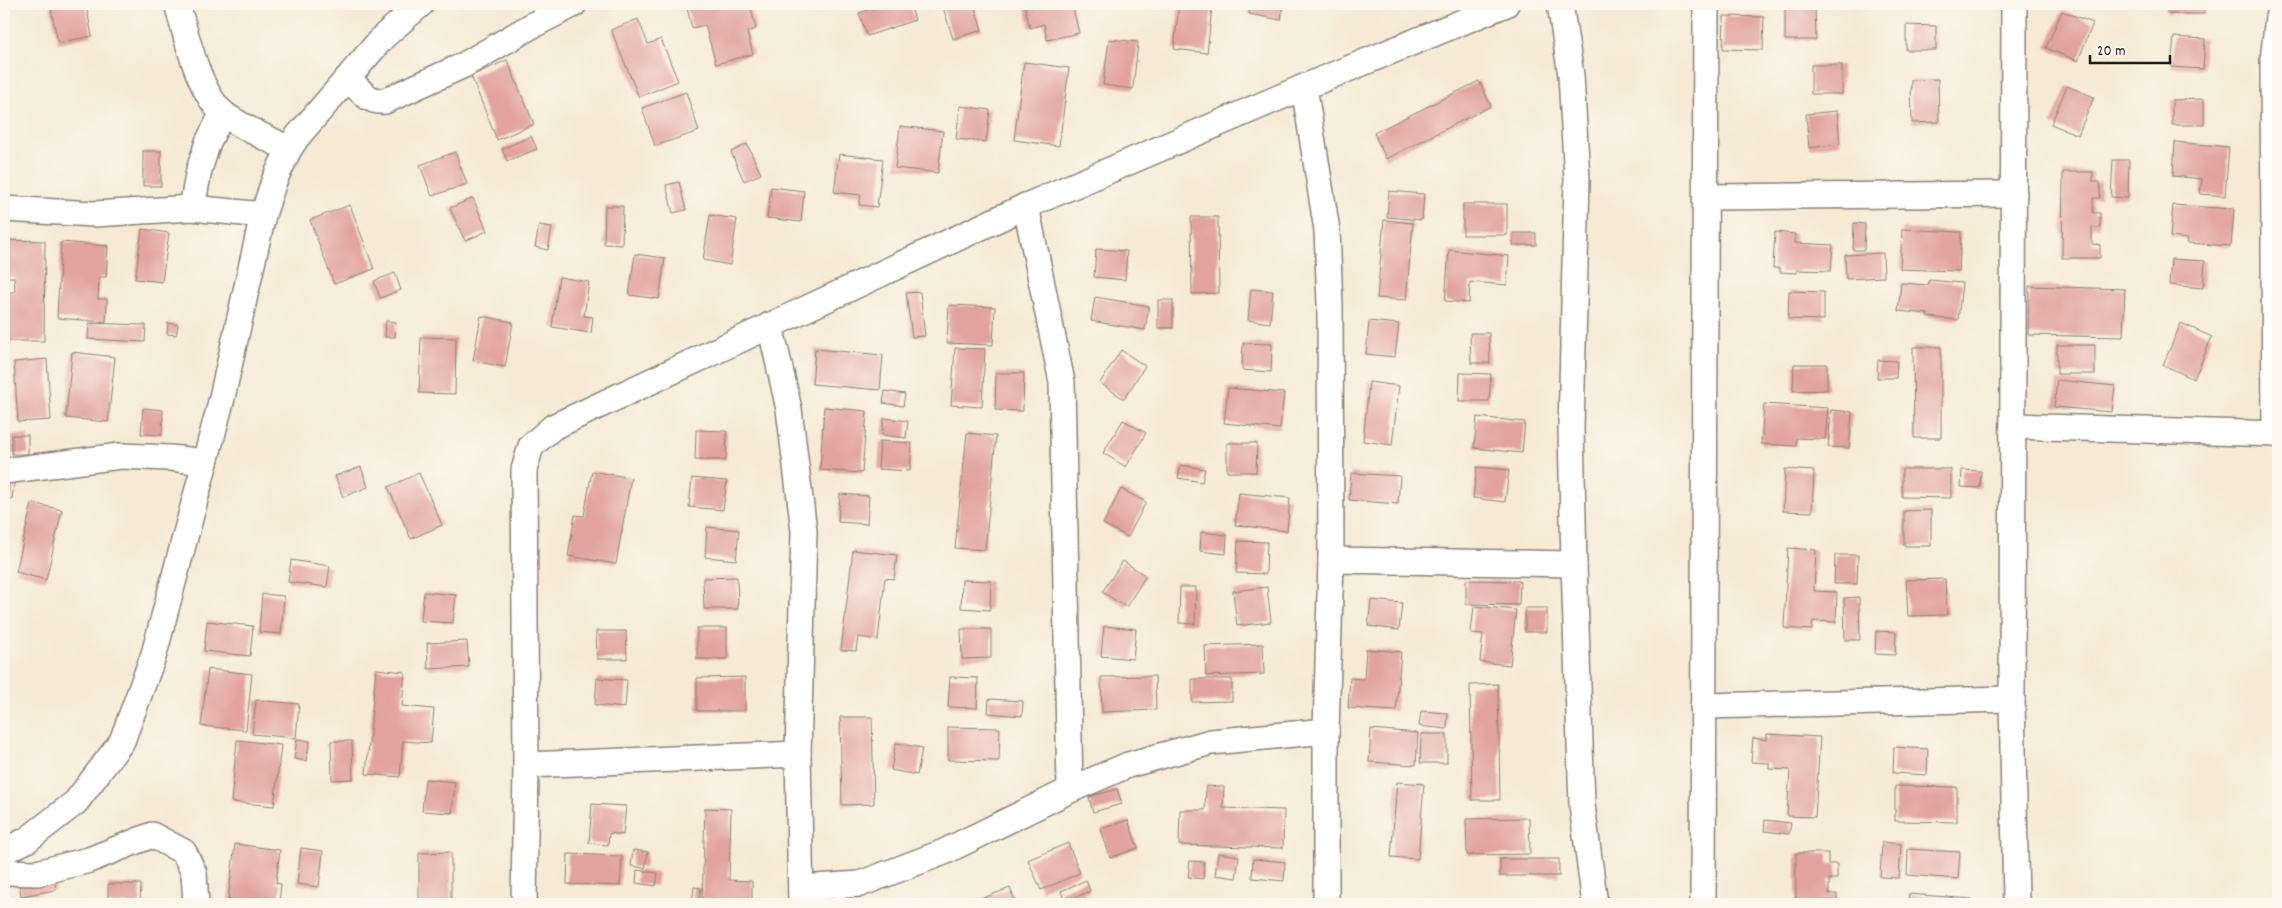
<svg xmlns="http://www.w3.org/2000/svg" width="2282" height="908" font-family="Dekko,sans-serif">
<style>
.building{fill:#e2a39f}
.lines{fill:none;stroke-linecap:round;stroke-linejoin:round}
.street-casing{stroke:#898378;stroke-width:28}
.street{stroke:#fff;stroke-width:25}
</style>
<rect width="100%" height="100%" fill="#fbf7ec"/>
<filter id="ink" filterUnits="userSpaceOnUse"><feTurbulence type="fractalNoise" baseFrequency=".02" numOctaves="2"/><feDisplacementMap in="SourceGraphic" scale="10" xChannelSelector="R" yChannelSelector="G"/><feConvolveMatrix kernelMatrix="1 2 1 2 8 2 1 2 1" color-interpolation-filters="sRGB"/></filter>
<filter id="wash" filterUnits="userSpaceOnUse"><feTurbulence type="fractalNoise" baseFrequency=".0096" numOctaves="4" result="noise"/><feDisplacementMap in="SourceGraphic" scale="20" xChannelSelector="R" yChannelSelector="G"/><feGaussianBlur stdDeviation="1.12" result="paint"/><feColorMatrix in="noise" values="0 0 0 0 0 0 0 0 0 0 0 0 0 0 0 0 0 1.4 0 .05"/><feComposite in="paint" operator="in"/></filter>
<g filter="url(#wash)">
<rect width="100%" height="100%" fill="#f6ead5"/>
<g id="blocks">
<!-- building -->
<g class="building">
<path d="M50 4H86L92 36 58 43Z"/>
<path d="M686 4H740L741 6 750 4 756 29 747 32 753 54 716 64 705 25 692 28Z"/>
<path d="M885 4H910L915 20 867 36 859 13Z"/>
<path d="M942 4H974L982 30 953 39Z"/>
<path d="M1024 4H1072L1079 33 1047 40 1044 24 1030 28Z"/>
<path d="M1179 4 1212 7 1207 53 1174 49Z"/>
<path d="M1250 4H1283L1281 20 1249 14Z"/>
<path d="M1785 4H1815L1816 40H1785Z"/>
<rect x="2167" y="4" width="37" height="10"/>
<path d="M2062 11 2093 23 2078 61 2046 48Z"/>
<path d="M1724 16 1764 17 1763 50 1723 49Z"/>
<path d="M638 19 648 44 661 39 678 81 639 97 611 30Z"/>
<path d="M1906 25 1936 26V50H1906Z"/>
<path d="M2174 37 2205 39 2203 69 2171 67Z"/>
<path d="M1109 39 1138 42 1133 89 1103 85Z"/>
<path d="M507 60 534 124 497 140 471 76Z"/>
<path d="M1024 62 1069 68 1059 146 1014 140Z"/>
<rect x="1811" y="65" width="31" height="29"/>
<path d="M1938 79 1939 122 1912 123 1911 80Z"/>
<path d="M1479 81 1491 106 1386 159 1374 133Z"/>
<path d="M2067 86 2094 97 2078 135 2051 124Z"/>
<path d="M686 92 699 131 655 146 642 108Z"/>
<path d="M2204 99V125H2172V100Z"/>
<path d="M960 106 990 110 986 142 956 139Z"/>
<path d="M1837 111 1840 144 1809 148 1806 114Z"/>
<path d="M900 126 943 131 938 173 895 168Z"/>
<path d="M531 136 537 149 507 161 502 149Z"/>
<path d="M2175 142 2229 147 2225 196 2200 194 2202 179 2173 176Z"/>
<path d="M747 144 761 174 744 181 731 152Z"/>
<rect x="143" y="151" width="18" height="35"/>
<path d="M455 152 467 184 432 196 420 165Z"/>
<path d="M839 154 883 159 877 207 859 205 861 195 834 192Z"/>
<path d="M2113 160H2129L2128 198 2111 197Z"/>
<path d="M2063 172H2093V182H2100V198H2093V213H2100V228L2092 227V244L2100 245V258H2062Z"/>
<path d="M679 182 686 210 673 213 666 185Z"/>
<path d="M771 187 804 191 801 222 767 218Z"/>
<path d="M1389 191 1424 194 1422 220 1387 217Z"/>
<path d="M473 198 487 231 465 241 450 208Z"/>
<rect x="1463" y="204" width="44" height="31"/>
<path d="M350 205 374 269 334 284 310 220Z"/>
<path d="M2173 205 2234 209 2231 246 2187 243 2188 239 2170 237Z"/>
<path d="M605 206H623L622 245 604 244Z"/>
<path d="M710 215 737 219 730 265 703 260Z"/>
<path d="M1191 217H1218L1219 293 1192 294Z"/>
<path d="M1384 220 1413 223 1406 300 1377 298Z"/>
<path d="M1854 223 1865 224 1864 250H1853Z"/>
<path d="M539 225 552 227 548 250 535 247Z"/>
<path d="M142 229 169 233 162 282 135 279Z"/>
<path d="M1902 229 1961 232 1959 271 1900 269Z"/>
<path d="M1775 232 1795 234V243L1833 245 1831 271 1797 270V273L1780 272V268H1773Z"/>
<rect x="1513" y="233" width="23" height="12"/>
<path d="M5 240 45 241 44 341H4V292H15L14 277H4Z"/>
<path d="M61 242 108 246 106 277H99L98 299H107L106 322 57 318Z"/>
<path d="M1096 249 1127 251 1125 280 1094 277Z"/>
<path d="M1449 250 1509 256 1507 285 1470 282 1469 303 1445 301Z"/>
<path d="M1883 253 1884 277 1846 279 1845 255Z"/>
<path d="M635 254 665 258 659 299 629 295Z"/>
<path d="M2171 259 2205 261 2203 288 2169 285Z"/>
<path d="M395 273 401 290 380 298 374 281Z"/>
<path d="M559 277 589 282 584 316 593 317 591 333 552 327Z"/>
<path d="M1929 280 1962 283 1958 320 1927 317 1928 314 1898 311 1901 283 1928 285Z"/>
<path d="M2029 286 2125 289 2123 337 2028 335Z"/>
<path d="M1251 289 1273 291 1270 323 1248 320Z"/>
<path d="M1789 291 1824 292V320L1788 319Z"/>
<path d="M920 292 925 336 912 337 906 293Z"/>
<path d="M1095 297 1149 306 1145 330 1091 321Z"/>
<rect x="1158" y="300" width="15" height="28"/>
<path d="M949 305 995 307 993 345 947 343Z"/>
<path d="M481 316 513 322 505 367 473 361Z"/>
<path d="M386 321 396 322 395 337H385Z"/>
<path d="M1369 321 1399 324 1395 357 1366 354Z"/>
<path d="M89 323 146 325 145 342 88 339Z"/>
<path d="M168 323 178 325 176 335 167 334Z"/>
<path d="M2181 323 2212 337 2194 379 2163 365Z"/>
<path d="M1470 333H1489L1490 363H1471Z"/>
<path d="M421 337 456 338 455 394 419 393Z"/>
<path d="M1243 343 1272 344 1271 372 1242 370Z"/>
<rect x="2057" y="345" width="38" height="29"/>
<path d="M1913 347H1941V438H1914Z"/>
<path d="M955 348 985 349 982 407 951 405Z"/>
<path d="M815 349 883 355 880 390 812 384Z"/>
<path d="M1121 350 1145 366 1124 399 1100 383Z"/>
<path d="M72 352 115 357 108 422 66 418Z"/>
<path d="M47 359 51 420 18 422 14 362Z"/>
<path d="M1878 360 1897 361 1896 378H1877Z"/>
<path d="M1794 364H1827V390L1793 391Z"/>
<path d="M996 373H1024L1023 411 995 410Z"/>
<path d="M1460 373 1491 374 1489 401H1459Z"/>
<path d="M2057 380 2115 386 2112 412 2054 407Z"/>
<path d="M1369 382 1399 386 1392 445 1363 441Z"/>
<path d="M1228 388 1284 393 1280 429 1224 423Z"/>
<path d="M885 391 905 394 903 406 883 403Z"/>
<path d="M1764 404 1828 408 1825 439 1796 438V446L1761 444Z"/>
<path d="M824 407 867 411 862 473 820 470Z"/>
<path d="M143 408 163 410 162 435 141 434Z"/>
<path d="M1831 410 1852 412 1849 448 1828 447Z"/>
<path d="M1477 417 1525 422 1522 453 1474 448Z"/>
<path d="M884 418 908 421 906 438 882 435Z"/>
<path d="M1123 420 1146 433 1126 467 1103 453Z"/>
<path d="M696 430 727 431 726 460H695Z"/>
<path d="M967 433 996 436 985 550 955 548Z"/>
<rect x="12" y="435" width="16" height="19"/>
<path d="M880 441 912 443 910 471 878 469Z"/>
<path d="M1227 443H1257L1256 472H1227Z"/>
<path d="M1181 465 1205 469 1202 482 1178 478Z"/>
<path d="M361 467 368 487 343 497 335 476Z"/>
<path d="M1477 467 1509 470 1505 502 1473 498Z"/>
<path d="M1785 469 1814 471 1812 512 1783 511Z"/>
<path d="M1902 469H1951V498L1902 497Z"/>
<path d="M1962 470 1981 471 1980 488 1961 487Z"/>
<path d="M592 471 631 478 616 564 568 556 575 515 584 516Z"/>
<path d="M419 473 442 525 411 539 388 487Z"/>
<path d="M1351 473 1400 476 1398 504 1349 500Z"/>
<path d="M692 478 727 481 723 510 689 507Z"/>
<path d="M4 482 14 484 12 499 4 497Z"/>
<path d="M1121 489 1146 502 1128 537 1103 524Z"/>
<path d="M1239 493 1290 498 1287 531 1235 525Z"/>
<path d="M840 494 869 496 867 524 838 522Z"/>
<path d="M32 503 62 510 46 580 16 572Z"/>
<path d="M1931 510V546H1904V511Z"/>
<path d="M707 527 739 530 736 560 705 557Z"/>
<path d="M1201 532 1227 535 1226 554 1200 551Z"/>
<path d="M1238 541 1267 542 1266 574 1236 573Z"/>
<path d="M1788 548 1816 550 1814 591 1837 592 1836 622 1813 621 1812 630 1784 628Z"/>
<path d="M853 550 897 555 894 579 885 578 878 640 858 637 856 651 841 650Z"/>
<path d="M1835 555H1858L1857 584H1834Z"/>
<path d="M291 560 330 566 327 587 288 582Z"/>
<path d="M1123 561 1146 576 1126 607 1102 592Z"/>
<path d="M737 577 738 609H704L703 578Z"/>
<path d="M1945 579 1947 615 1908 616 1906 580Z"/>
<path d="M962 580 991 581 990 610 961 608Z"/>
<path d="M1466 580 1520 581 1519 605 1466 604Z"/>
<path d="M1180 587H1196L1195 624 1179 623Z"/>
<path d="M1267 587 1271 622 1237 626 1233 591Z"/>
<path d="M424 592 456 595 453 623 421 621Z"/>
<path d="M262 594 284 596 281 634 259 632Z"/>
<path d="M1859 597 1860 640H1845L1844 598Z"/>
<path d="M1371 600 1402 603 1399 630 1368 626Z"/>
<path d="M1474 606 1516 610 1510 665 1480 662 1483 634 1471 633Z"/>
<rect x="1525" y="608" width="22" height="24"/>
<path d="M207 621 253 626 250 656 204 651Z"/>
<path d="M1104 626 1136 629 1133 659 1101 656Z"/>
<rect x="697" y="628" width="30" height="31"/>
<path d="M961 629H991V658L962 659Z"/>
<path d="M596 631H626L627 659H597Z"/>
<path d="M1876 631 1896 632 1895 655 1875 654Z"/>
<path d="M467 641 469 667 428 669 427 643Z"/>
<path d="M1263 644 1264 674 1206 676 1205 646Z"/>
<path d="M1366 649 1401 652 1396 711 1348 708 1350 678 1364 679Z"/>
<path d="M208 669 252 674 246 730 201 726Z"/>
<path d="M376 669 405 672 402 706 434 709 431 743 403 741 400 777 366 774Z"/>
<path d="M1155 676 1156 710 1102 712 1101 677Z"/>
<path d="M745 677V711H697V678Z"/>
<path d="M950 677 978 678 977 708 948 707Z"/>
<path d="M597 678 627 680 625 708 595 705Z"/>
<path d="M1192 679H1232V701L1192 702Z"/>
<path d="M1498 684 1500 800H1472L1470 685Z"/>
<path d="M989 699 1023 701 1022 716 988 713Z"/>
<path d="M256 700 299 704 296 738 252 734Z"/>
<path d="M1421 711 1448 713 1447 729 1419 726Z"/>
<path d="M840 717H872L874 804 842 805Z"/>
<path d="M948 727 1000 728 999 761 948 760Z"/>
<path d="M1371 729 1418 733 1416 765 1369 762Z"/>
<path d="M1421 734H1447V763H1420Z"/>
<path d="M1767 734 1820 737 1815 817 1787 816 1790 770 1769 769V763L1751 762 1753 738 1767 740Z"/>
<path d="M297 739 310 741 306 761 294 759Z"/>
<path d="M237 740 281 745 274 806 231 802Z"/>
<path d="M331 741H352L353 779 332 780Z"/>
<path d="M896 743 922 748 917 775 891 770Z"/>
<path d="M1894 747 1928 749 1927 775 1893 773Z"/>
<path d="M425 779 455 782 452 813 422 811Z"/>
<path d="M1397 782 1424 784 1418 859 1391 857Z"/>
<path d="M1206 786 1224 787 1223 808 1284 810 1283 848 1179 845 1180 810H1205Z"/>
<path d="M1895 786 1957 787V822L1895 821Z"/>
<path d="M1117 789 1122 804 1093 812 1089 797Z"/>
<path d="M592 804 626 806 623 835 609 833 608 845 589 843Z"/>
<path d="M705 808 731 809 729 880 752 881V904H702Z"/>
<path d="M1529 818 1530 854 1467 855 1466 819Z"/>
<path d="M1128 820 1138 848 1110 858 1101 829Z"/>
<path d="M1765 820 1791 823 1789 834 1764 831Z"/>
<path d="M1882 842 1901 844 1899 878 1880 877Z"/>
<path d="M1068 843 1080 873 1041 890 1028 860Z"/>
<path d="M235 844 280 850 276 883 281 884 279 904 228 900Z"/>
<path d="M301 848 323 851 319 887 297 884Z"/>
<path d="M1908 849 1960 852 1958 879 1907 875Z"/>
<path d="M633 850 648 852 645 868 631 866Z"/>
<path d="M451 852V904H419V853Z"/>
<path d="M1218 853 1239 856 1236 878 1215 875Z"/>
<path d="M1796 853H1828V864H1837V879H1829V894H1837V904H1796Z"/>
<path d="M568 854 622 856 620 886 567 884Z"/>
<path d="M1253 859 1285 862 1284 881 1252 878Z"/>
<rect x="1500" y="859" width="59" height="17"/>
<path d="M1190 861 1204 862 1203 879 1188 877Z"/>
<path d="M637 870 658 873 656 886 636 883Z"/>
<path d="M53 871 56 890 21 896 18 877Z"/>
<path d="M1086 880 1090 891 1065 902 1061 891Z"/>
<path d="M108 884H141L140 904H108Z"/>
<path d="M694 887 701 888 699 904H692Z"/>
<path d="M1010 888 1016 904H967Z"/>
<path d="M1909 894 1972 899V904H1908Z"/>
</g>
</g>
</g>
<g filter="url(#ink)">
<use href="#blocks" fill-opacity="0" stroke="#898378" stroke-width="1"/>
<g class="lines">
<!-- street casing -->
<g class="street-casing">
<g id="street">
<path d="M177 4C186 34 199 94 224 114 239 126 271 140 289 149"/>
<path d="M1560 4 1571 75 1577 179 1571 429 1574 564 1582 805 1595 904"/>
<path d="M2014 4 2012 699 2016 904"/>
<path d="M348 78C360 90 368 103 385 101L464 65 533 25 574 4"/>
<path d="M1304 87 1327 230 1330 305 1331 560 1326 731V904"/>
<path d="M1706 197 2014 194"/>
<path d="M192 208 199 170 208 142 223 113"/>
<path d="M4 209 94 214 192 208 263 215"/>
<path d="M770 325 789 409 804 531 798 754 801 904"/>
<path d="M2013 426 2278 434"/>
<path d="M2275 434 2273 60 2278 17"/>
<path d="M4 471 120 456 170 458 205 462"/>
<path d="M1331 560 1574 564"/>
<path d="M1703 706 2012 699"/>
<path d="M526 765 798 754"/>
<path d="M1070 790 1128 765 1211 742 1326 731"/>
<path d="M4 851 27 840 76 802 122 741 154 654 221 402 263 215 274 181 289 149 297 137 383 37 421 4"/>
<path d="M4 872 37 873 89 860 152 835 184 852 194 873 196 904"/>
<path d="M801 888 860 884 944 852 1070 790 1062 382 1026 206"/>
<path d="M524 904 526 765 524 470 531 446 553 427 1026 206 1304 87 1506 4"/>
<path d="M1703 904 1706 4"/>
</g>
</g>
<!-- street -->
<use href="#street" class="street"/>
</g>
</g>
<!-- margin -->
<rect width="2282" height="908" fill="none" stroke="#fbf7ec" stroke-width="20"/>
<!-- scale -->
<path d="M2090 55v8h80v-8" fill="none" stroke="#1c1c1c" stroke-width="2.5"/>
<text x="2097" y="55" font-size="15" fill="#1c1c1c" stroke="#fbf7ec" stroke-width="4" paint-order="stroke">20 m</text>
</svg>
